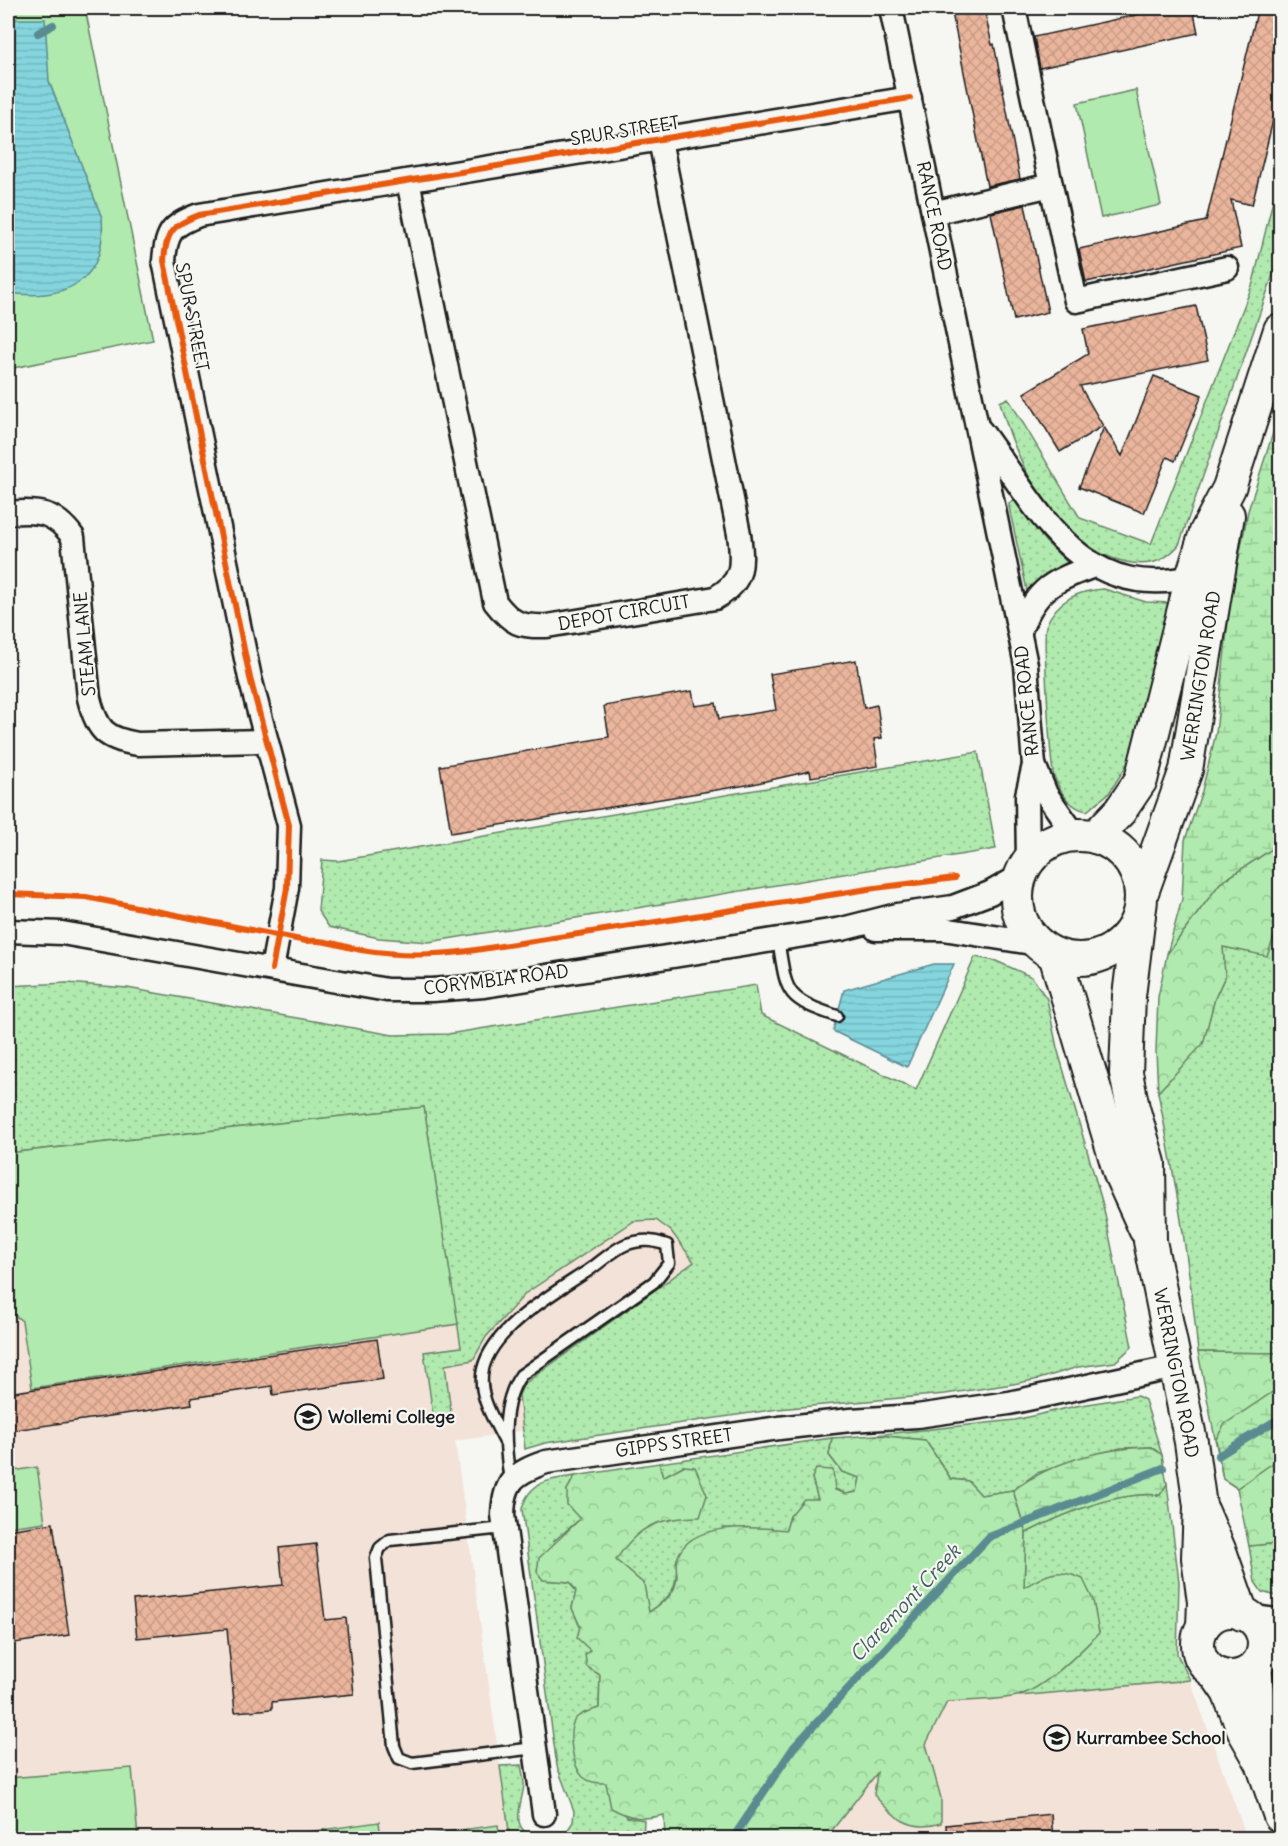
<svg xmlns="http://www.w3.org/2000/svg" width="1288" height="1846" font-family="Delius,sans-serif">
<style>
.built{fill:#f2e2d8}
.grass{fill:url(#grass-dots);stroke:#668365;stroke-width:1.5}
.forest{fill:url(#forest-crowns);stroke:#668365;stroke-width:1.5}
.wetland{fill:url(#wetland-marsh);stroke:#668365;stroke-width:1.5}
.park{fill:#b0eaae;stroke:#668365;stroke-width:1.5}
.water{fill:url(#water-rules);stroke:#5a8b90;stroke-width:1.5}
.lines{fill:none;stroke-linecap:round;stroke-linejoin:round}
.stream{stroke:#5a8b90;stroke-width:8}
.building{fill:url(#building-cross-hatch);stroke:#1c1c1c;stroke-width:1.5}
.service-casing{stroke:#1c1c1c;stroke-width:15}
.minor-casing{stroke:#1c1c1c;stroke-width:27}
.tertiary-casing{stroke:#1c1c1c;stroke-width:32}
.secondary-casing{stroke:#1c1c1c;stroke-width:36}
.service{stroke:#f6f6f2;stroke-width:10}
.minor{stroke:#f6f6f2;stroke-width:22}
.tertiary{stroke:#f6f6f2;stroke-width:27}
.secondary{stroke:#f6f6f2;stroke-width:32}
.cycleway-casing{stroke:#f6f6f2;stroke-width:10}
.cycleway{stroke:#e8590c;stroke-width:6}
.labels{text-anchor:middle;stroke-width:4.5;stroke-linejoin:round;paint-order:stroke}
.street-label{font-size:18px;fill:#1c1c1c;stroke:#f6f6f2}
.poi-label{font-size:18px;font-weight:bold;fill:#1c1c1c;stroke:#f6f6f2;text-anchor:start}
.water-label{font-size:20px;font-style:italic;fill:#405d60;stroke:#f6f6f2}
</style>
<defs>
<pattern id="grass-dots" width="8" height="8" patternUnits="userSpaceOnUse" patternTransform="scale(1.5)"><rect width="8" height="8" fill="#b0eaae"/><path d="M2 2h.1M6 6h.1" fill="none" stroke="#97c895" stroke-width="1.8" stroke-linecap="round"/></pattern>
<pattern id="forest-crowns" width="20" height="18" patternUnits="userSpaceOnUse" patternTransform="scale(1.5)"><rect width="20" height="18" fill="#b0eaae"/><path d="M2 6a3 3 0 1 1 6 0M12 15a3 3 0 1 1 6 0" fill="none" stroke="#97c895"/></pattern>
<pattern id="wetland-marsh" width="20" height="14" patternUnits="userSpaceOnUse" patternTransform="scale(1.5)"><rect width="20" height="14" fill="#b0eaae"/><path d="M1 5h8M5 5V1M11 12h8M15 12V8" fill="none" stroke="#97c895"/></pattern>
<pattern id="water-rules" width="6" height="5" patternUnits="userSpaceOnUse" patternTransform="scale(1.5)"><rect width="6" height="5" fill="#84d5de"/><path d="M0 2.5h6" fill="none" stroke="#71b6be"/></pattern>
<pattern id="building-cross-hatch" width="8" height="8" patternUnits="userSpaceOnUse" patternTransform="scale(1.5)"><rect width="8" height="8" fill="#eab59c"/><path d="M0 0l8 8M0 8l8-8" fill="none" stroke="#c89b86"/></pattern>
</defs>
<rect width="100%" height="100%" fill="#f6f6f2"/>
<filter id="ink" filterUnits="userSpaceOnUse"><feTurbulence type="fractalNoise" baseFrequency=".0167" numOctaves="2"/><feDisplacementMap in="SourceGraphic" scale="12" xChannelSelector="R" yChannelSelector="G"/><feConvolveMatrix kernelMatrix="1 2 1 2 8 2 1 2 1" color-interpolation-filters="sRGB"/></filter>
<g filter="url(#ink)">
<!-- built -->
<g class="built">
<path d="M67 983 127 988 393 1035 448 1034 756 985 761 1015 917 1090 773 1392 455 1441 510 1838H8V986Z"/>
<path d="M1190 1680 1247 1838H826L930 1704Z"/>
</g>
<!-- grass -->
<g class="grass">
<path d="M1280 171V255L1179 545C1164 562 1149 567 1126 562 1057 548 1016 463 1000 402L1008 398 1080 518 1151 544 1253 283Z"/>
<path d="M1016 500 1045 541 1068 563 1053 572 1028 595 1009 507V503Z"/>
<path d="M1104 589 1146 602 1171 603 1130 760 1109 793 1087 811C1069 808 1060 792 1054 776 1050 765 1043 636 1046 626 1056 600 1080 590 1104 589Z"/>
<path d="M978 752 996 849 429 942 379 938 329 927 318 911 322 860 338 861Z"/>
<path d="M1280 921V1353L1198 1352C1190 1264 1175 1178 1158 1092L1203 1043 1215 998 1225 976 1223 947 1267 955Z"/>
<path d="M975 957 996 961 1032 977 1047 999 1057 1048 1103 1205 1132 1347 1115 1362 1078 1367 1039 1379 1013 1384 945 1394 778 1409 545 1443 525 1449 519 1395 524 1384 694 1262 671 1231 656 1220 634 1221 526 1293 486 1337 473 1360 445 1365 452 1420 434 1422 424 1352 461 1347 424 1107 8 1153V986L67 983 127 988 393 1035 448 1034 756 985 761 1015 916 1090Z"/>
<path d="M1137 1396 1145 1400 1162 1455 1151 1447 1120 1448 1037 1473 1013 1490 981 1495 968 1481 951 1479 925 1440 876 1435 1015 1420 1076 1406Z"/>
<path d="M832 1438 829 1455 842 1472 860 1478 857 1492 846 1494 812 1478 818 1499 790 1516 786 1530 724 1528 677 1559C677 1590 673 1595 648 1613L615 1560C634 1533 641 1528 672 1518L683 1466 663 1477 659 1463Z"/>
<path d="M575 1476 567 1490 580 1519 554 1541 543 1580 570 1582 576 1592 572 1608 600 1675 599 1708 584 1713 606 1783 627 1817 644 1820 643 1838H554L567 1831 573 1822 574 1811 557 1766 522 1509C529 1481 550 1479 575 1476Z"/>
<path d="M1167 1484 1179 1582 1177 1654 1190 1680 1019 1696C1049 1678 1074 1658 1099 1632L1024 1588 1026 1533C1065 1513 1116 1491 1160 1495Z"/>
<path d="M1280 1543V1597L1262 1592 1255 1582 1249 1546Z"/>
<path d="M521 1765C522 1771 524 1779 524 1785 522 1805 507 1830 538 1838H510L500 1766Z"/>
</g>
<!-- forest -->
<g class="forest">
<path d="M1276 846H1280V921L1267 956 1223 947 1225 976 1215 998 1203 1044 1158 1092 1156 1051 1158 997 1167 954 1220 883Z"/>
<path d="M1198 1352 1280 1353V1543L1249 1546 1237 1488 1223 1479Z"/>
<path d="M876 1435 925 1440 951 1479 968 1481 981 1495 1013 1490 1026 1533 1024 1587C1049 1574 1055 1567 1083 1579L1093 1600 1099 1633C1080 1652 1044 1689 1017 1696 995 1701 969 1700 947 1702L926 1744 941 1798V1823C910 1833 894 1817 874 1795L877 1773 826 1838H665L664 1815C643 1820 631 1819 611 1808L606 1783C597 1783 590 1783 583 1777 573 1767 567 1734 574 1721 579 1713 591 1711 599 1708L600 1675 587 1667 585 1655 590 1650 577 1638 580 1626 572 1608 576 1591 570 1582 543 1580 537 1572 539 1558 580 1519 567 1505V1490L575 1476 659 1463 663 1477 683 1466 695 1467 707 1495 700 1517C659 1518 639 1524 616 1560L644 1584 649 1612C662 1603 676 1595 677 1577 677 1572 675 1564 677 1559 689 1520 755 1527 786 1530L790 1516 804 1499H818L812 1478 816 1469 833 1470 835 1490 846 1494 857 1492 860 1478 842 1472 829 1455 832 1438Z"/>
</g>
<!-- wetland -->
<g class="wetland">
<path d="M1280 411V846L1275 847 1220 883 1167 954 1182 899 1185 840 1202 791 1216 733 1230 603 1248 511Z"/>
<path d="M1280 1387V1458L1237 1488 1223 1479 1216 1439 1225 1424Z"/>
<path d="M1151 1447 1162 1455 1167 1484 1160 1495C1116 1491 1065 1513 1026 1533L1013 1490C1054 1461 1101 1448 1151 1447Z"/>
</g>
<!-- park -->
<g class="park">
<path d="M8 8H85L153 340 8 369Z"/>
<path d="M1136 90 1161 205 1101 218 1077 103Z"/>
<path d="M424 1107 458 1324 32 1388 22 1321 8 1310V1153Z"/>
<path d="M37 1467 45 1522 8 1527V1472Z"/>
<path d="M132 1768 138 1838H8V1778Z"/>
<path d="M379 1822 381 1838H264Z"/>
<path d="M498 1825 500 1838H401Z"/>
</g>
<!-- water -->
<g class="water">
<path d="M8 19H45L49 81 102 218C107 282 65 301 8 293Z"/>
<path d="M934 964H954L907 1067 833 1031 844 990Z"/>
</g>
<g class="lines">
<!-- stream -->
<g class="stream">
<path d="M38 33 53 25"/>
<path d="M1218 1456 1280 1418"/>
<path d="M733 1838 794 1747 989 1537 1163 1468"/>
</g>
</g>
<!-- building -->
<g class="building">
<path d="M951 8H984L992 45 994 44 1020 179 987 186Z"/>
<path d="M1168 8H1193L1198 33 1040 68 1034 37Z"/>
<path d="M1258 8H1281V88L1252 205 1231 200 1241 248 1086 282 1079 249 1206 221Z"/>
<path d="M1025 205 1048 312 1014 320 991 213Z"/>
<path d="M1196 306 1208 360 1080 386 1103 426 1060 452 1024 393 1088 354 1083 329Z"/>
<path d="M1154 376 1202 395 1175 461 1167 457 1144 513 1079 487 1104 427 1122 456Z"/>
<path d="M856 660 864 708 877 705 882 738 874 739 878 766 811 777 810 771 753 784 451 833 440 766 609 737 604 706 692 691 695 706 716 703 719 719 776 710 770 674Z"/>
<path d="M377 1339 383 1379 273 1395 272 1386 191 1398 192 1404 8 1431V1393Z"/>
<path d="M53 1523 69 1635 8 1644V1530Z"/>
<path d="M316 1544 325 1620 346 1618 354 1694 272 1702V1709L235 1712 227 1629 137 1638 133 1600 283 1585 279 1548Z"/>
<path d="M1051 1814 1053 1839H947L946 1825Z"/>
</g>
<g class="lines">
<!-- service casing -->
<g class="service-casing">
<g id="service">
<path d="M778 939C787 993 783 998 837 1016"/>
<path d="M505 1442C494 1420 477 1395 483 1369 493 1327 556 1292 589 1270 601 1262 614 1249 627 1244 643 1239 652 1240 667 1245L669 1263 654 1282 521 1375C500 1404 505 1447 510 1481"/>
<path d="M504 1528 390 1540 380 1548 376 1558 394 1746 399 1758 412 1763 535 1748"/>
</g>
</g>
<!-- minor casing -->
<g class="minor-casing">
<g id="minor">
<path d="M891 8 1026 665 1034 765 1027 795 1028 861"/>
<path d="M408 181 495 602C512 624 520 627 547 626L715 598C744 582 743 565 739 534L660 140"/>
<path d="M1051 185 1076 301 1227 268"/>
<path d="M933 213 1051 185 1014 8"/>
<path d="M981 431C1038 507 1078 603 1192 577"/>
<path d="M8 513C38 510 54 511 73 537L89 698C97 731 106 739 138 744L265 741"/>
<path d="M1020 631C1036 588 1053 581 1094 566"/>
<path d="M1034 765 1046 794 1075 835"/>
<path d="M876 929H943L1038 944"/>
<path d="M8 931 62 933 387 990H432L484 986 842 929 897 915 953 907 990 893 1020 876"/>
<path d="M272 969 287 888 289 825 250 678 164 261C166 232 172 225 199 215L910 98"/>
<path d="M544 1814 503 1515C504 1481 514 1473 546 1462L779 1428 850 1420 917 1416 1009 1403 1175 1367"/>
</g>
</g>
<!-- tertiary casing -->
<g class="tertiary-casing">
<g id="tertiary">
<path d="M1251 1619 1280 1623"/>
<path d="M1261 1658 1280 1649"/>
</g>
</g>
<!-- secondary casing -->
<g class="secondary-casing">
<g id="secondary">
<circle cx="1079" cy="897" r="62"/>
<path d="M1095 837 1120 811 1141 780 1192 577 1206 532 1229 488 1280 330"/>
<path d="M1141 895 1186 770 1228 515"/>
<path d="M1139 915 1129 996 1126 1073 1133 1108 1149 1163 1150 1241 1191 1442 1200 1506 1198 1558 1204 1602 1203 1626"/>
<path d="M1055 955 1120 1174 1145 1229"/>
<path d="M1203 1512 1221 1554 1242 1614"/>
<circle cx="1231" cy="1644" r="33"/>
<path d="M1255 1667 1263 1725 1262 1759"/>
<path d="M1215 1673 1228 1692 1245 1733 1262 1763 1280 1816"/>
</g>
</g>
<!-- service -->
<use href="#service" class="service"/>
<!-- minor -->
<use href="#minor" class="minor"/>
<!-- tertiary -->
<use href="#tertiary" class="tertiary"/>
<!-- secondary -->
<use href="#secondary" class="secondary"/>
<!-- cycleway casing -->
<g class="cycleway-casing">
<g id="cycleway">
<path d="M8 894 86 897 306 941C325 939 343 947 361 950 398 956 432 956 469 951L875 888 955 878"/>
<path d="M272 969 287 888 289 825 250 678 164 261C166 232 172 225 199 215L910 98"/>
</g>
</g>
<!-- cycleway -->
<use href="#cycleway" class="cycleway"/>
</g>
</g>
<!-- icons -->
<defs>
<g id="school-ring" transform="scale(1.35)"><circle r="9.5" fill="#f6f6f2" stroke="#1c1c1c" stroke-width="1.5"/><path d="M0-5L7-2L0 1L-7-2ZM-4 1L0 2.5L4 1V4Q0 6-4 4Z" fill="#1c1c1c"/></g>
</defs>
<g fill-rule="evenodd">
<use href="#school-ring" x="308" y="1417"/>
<use href="#school-ring" x="1057" y="1738"/>
</g>
<g class="labels">
<!-- street labels -->
<g class="street-label">
<text transform="translate(625 131) rotate(-9)" y="6">SPUR STREET</text>
<text transform="translate(934 216) rotate(78)" y="6">RANCE ROAD</text>
<text transform="translate(192 317) rotate(79)" y="6">SPUR STREET</text>
<text transform="translate(624 613) rotate(-10)" y="6">DEPOT CIRCUIT</text>
<text transform="translate(85 644) rotate(-95)" y="6">STEAM LANE</text>
<text transform="translate(1201 676) rotate(-81)" y="6">WERRINGTON ROAD</text>
<text transform="translate(1027 701) rotate(-96)" y="6">RANCE ROAD</text>
<text transform="translate(496 980) rotate(-7)" y="6">CORYMBIA ROAD</text>
<text transform="translate(1176 1373) rotate(79)" y="6">WERRINGTON ROAD</text>
<text transform="translate(674 1443) rotate(-8)" y="6">GIPPS STREET</text>
</g>
<!-- poi labels -->
<g class="poi-label">
<text x="328" y="1423">Wollemi College</text>
<text x="1076" y="1744">Kurrambee School</text>
</g>
<!-- water labels -->
<g class="water-label">
<text transform="translate(905 1603) rotate(-47)" y="7">Claremont Creek</text>
</g>
</g>
<!-- margin -->
<rect width="1288" height="1846" fill="none" stroke="#f6f6f2" stroke-width="30"/>
<rect x="15" y="15" width="1258" height="1816" fill="none" stroke="#1c1c1c" stroke-width="2" filter="url(#ink)"/>
</svg>
